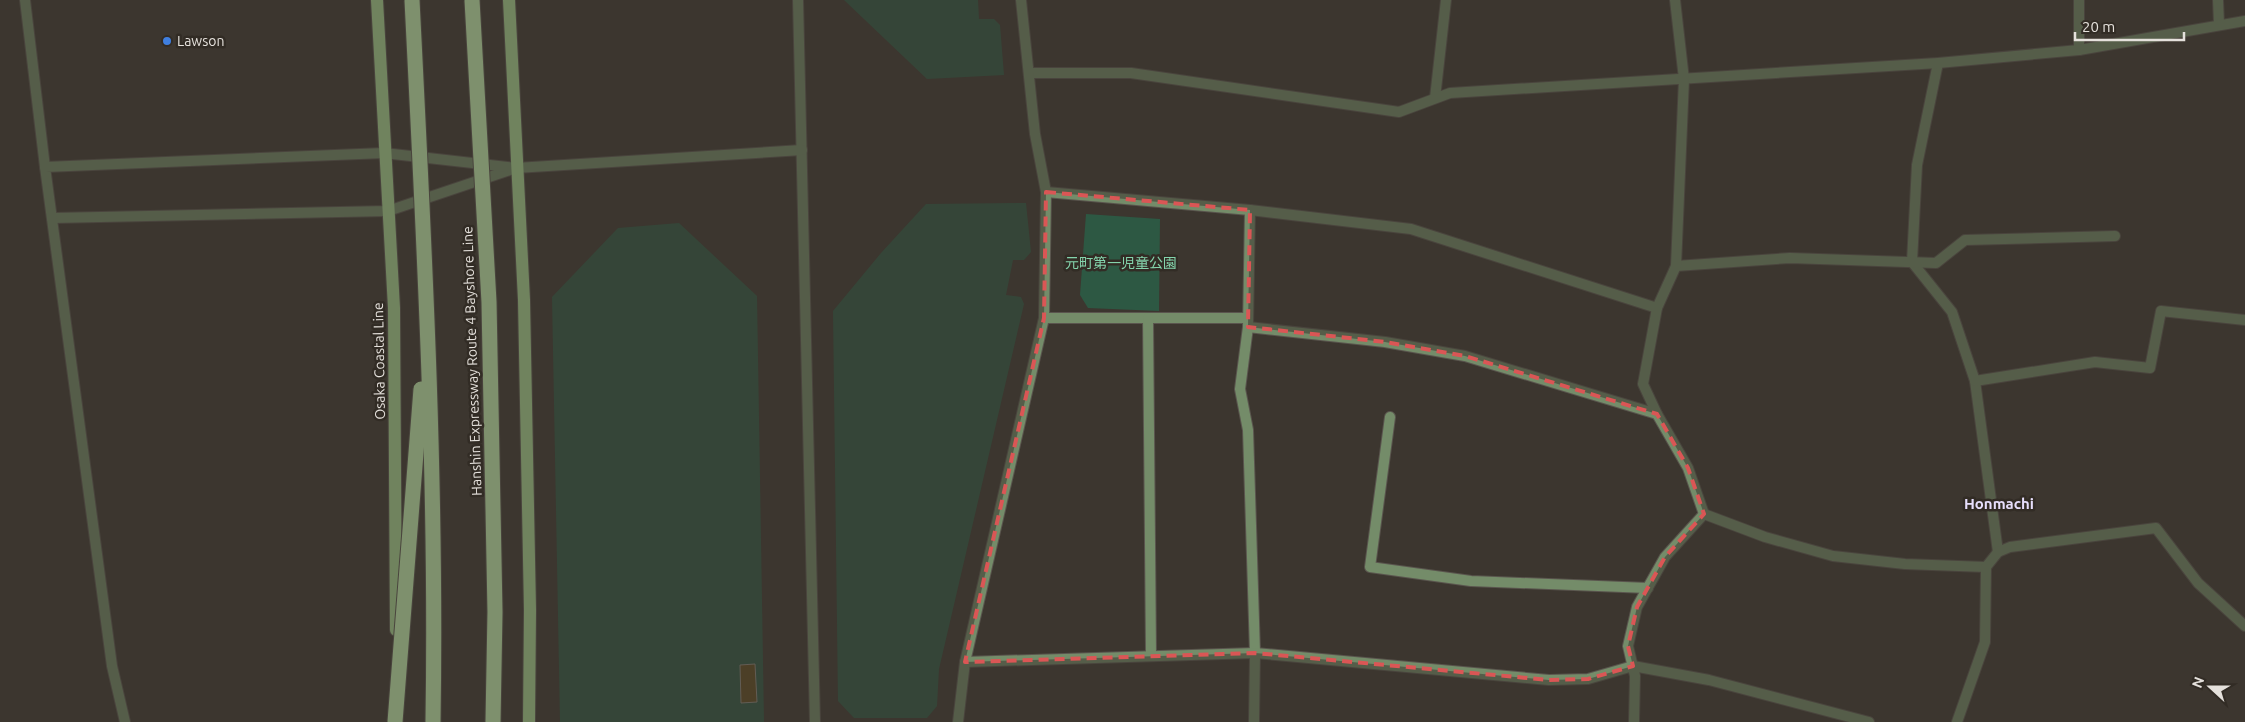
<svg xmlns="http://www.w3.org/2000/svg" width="2245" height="722" font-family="Ubuntu,'Noto Sans JP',sans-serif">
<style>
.green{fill:#2d5843}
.building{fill:#61491d;stroke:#908a81}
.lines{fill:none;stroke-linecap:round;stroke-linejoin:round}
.service-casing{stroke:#5a554e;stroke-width:12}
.minor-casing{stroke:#5a554e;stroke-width:12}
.tertiary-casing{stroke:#5a554e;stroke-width:12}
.primary-casing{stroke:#5a554e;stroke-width:14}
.service{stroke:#748c69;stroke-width:10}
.minor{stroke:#748c69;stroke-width:10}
.tertiary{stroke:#748c69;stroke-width:10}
.primary{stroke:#b0e098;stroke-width:12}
.motorway-bridge-casing{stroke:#5a554e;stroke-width:17;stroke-linecap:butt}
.motorway-bridge{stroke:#cffdb8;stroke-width:15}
.marked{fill:none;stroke:#da5655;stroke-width:4;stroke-dasharray:10 6;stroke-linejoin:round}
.shop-dot{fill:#3f7fe0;stroke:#322c25;stroke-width:2}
.labels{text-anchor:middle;stroke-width:5;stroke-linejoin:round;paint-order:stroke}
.poi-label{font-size:14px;fill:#e5e1dc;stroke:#322c25;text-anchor:start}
.park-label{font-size:14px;fill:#84d4ac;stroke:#322c25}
.street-label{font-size:14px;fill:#e5e1dc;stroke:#322c25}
.neighbourhood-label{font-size:15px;font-weight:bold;fill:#e7dffc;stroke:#322c25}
</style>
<rect width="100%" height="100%" fill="#3c362f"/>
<!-- green -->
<g class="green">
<path d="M844 0H978L979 19H994L1000 25 1004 75 927 79Z"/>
<path d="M1026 203 1031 252 1024 260H1013L1006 295 1021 297 1024 304 939 669 937 706 927 718H854L838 701 833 311 881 253 926 204Z"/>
<path d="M1086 214 1160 219 1159 311 1088 308 1080 295Z"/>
<path d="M679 223 757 296 764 722H560L552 297 618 228Z"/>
</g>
<!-- building -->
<path class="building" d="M755 664 757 702 741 703 740 665Z"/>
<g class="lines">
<!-- service casing -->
<g class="service-casing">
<g id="service">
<path d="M1435 98 1446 0"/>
<path d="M1390 417 1370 567 1471 581 1648 588"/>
</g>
</g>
<!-- minor casing -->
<g class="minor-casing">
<g id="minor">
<path d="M25 0 45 167"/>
<path d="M2079 0V50"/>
<path d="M2218 0 2219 24"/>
<path d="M1938 63 1917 165 1912 262 1952 312 1975 381 1998 552"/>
<path d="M1030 73H1131L1399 112 1450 93 1938 63 2079 50 2245 21"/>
<path d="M1046 192 1250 210 1411 229 1657 308"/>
<path d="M1250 210 1248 327 1240 389 1248 430 1255 653 1254 722"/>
<path d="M1676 266 1790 258 1936 263 1965 240 2115 236"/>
<path d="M1044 318H1248"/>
<path d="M1148 318 1151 656"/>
<path d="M1248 327 1385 342 1465 356 1657 414"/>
<path d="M1975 381 2095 362 2150 368 2161 311 2245 320"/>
<path d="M1704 514 1765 537 1833 556 1905 564 1986 567"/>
<path d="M965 662 1255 653 1549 680 1588 679 1633 666 1709 680 1869 722"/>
<path d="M958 722 965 662 1044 318 1046 192 1035 134 1021 0"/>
<path d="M1634 722 1635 676 1628 646 1637 607 1665 557 1704 514 1688 468 1657 414 1643 384 1657 308 1676 266 1684 79 1675 0"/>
<path d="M1957 722 1985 642 1986 567 1998 552 2010 547 2156 528 2198 583 2245 626"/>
</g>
</g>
<!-- tertiary casing -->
<g class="tertiary-casing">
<g id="tertiary">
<path d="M798 0 815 722"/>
<path d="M52 218 388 211 513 169"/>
<path d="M125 722 112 666 45 167 384 153 516 168 802 150"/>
</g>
</g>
<!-- primary casing -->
<g class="primary-casing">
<g id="primary">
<path d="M377 0 394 308 396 630"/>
<path d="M509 0 524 300 530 610 529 722"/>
</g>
</g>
<!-- service -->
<use href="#service" class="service"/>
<!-- minor -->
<use href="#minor" class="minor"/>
<!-- tertiary -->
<use href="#tertiary" class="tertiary"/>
<!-- primary -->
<use href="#primary" class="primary"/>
<!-- motorway-bridge casing -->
<g class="motorway-bridge-casing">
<g id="motorway-bridge">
<path d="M412 0C424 240 437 481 433 722"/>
<path d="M472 0 489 302 495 612 493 722"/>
<path d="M395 722 421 389"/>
</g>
</g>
<!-- motorway-bridge -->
<use href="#motorway-bridge" class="motorway-bridge"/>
</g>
<!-- marked area -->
<path d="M0 0H2245V722H0ZM1046 192 1250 210 1248 327 1385 342 1465 356 1657 414 1688 468 1704 514 1665 557 1637 607 1628 646 1633 666 1588 679 1549 680 1255 653 965 662 1044 318Z" fill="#3c362f" fill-opacity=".55" fill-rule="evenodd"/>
<path class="marked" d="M1046 192 1250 210 1248 327 1385 342 1465 356 1657 414 1688 468 1704 514 1665 557 1637 607 1628 646 1633 666 1588 679 1549 680 1255 653 965 662 1044 318Z"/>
<!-- markers -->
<circle class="shop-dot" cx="167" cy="41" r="5"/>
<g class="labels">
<!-- poi labels -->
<g class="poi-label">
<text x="177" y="46">Lawson</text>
</g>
<!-- park labels -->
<g class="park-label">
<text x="1121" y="268">元町第一児童公園</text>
</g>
<!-- street labels -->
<g class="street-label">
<text transform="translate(379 361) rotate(-91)" y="5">Osaka Coastal Line</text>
<text transform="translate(472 361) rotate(-92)" y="5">Hanshin Expressway Route 4 Bayshore Line</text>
</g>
<!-- neighbourhood labels -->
<g class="neighbourhood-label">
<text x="1999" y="509">Honmachi</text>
</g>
</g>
<!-- north arrow -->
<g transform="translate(2210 687) rotate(291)" stroke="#322c25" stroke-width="4" paint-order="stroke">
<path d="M0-4L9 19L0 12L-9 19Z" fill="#e5e1dc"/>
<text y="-8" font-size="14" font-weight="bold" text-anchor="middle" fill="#e5e1dc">N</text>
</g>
<!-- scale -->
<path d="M2075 32v8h109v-8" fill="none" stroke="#e5e1dc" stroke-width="2.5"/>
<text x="2082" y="32" font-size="15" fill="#e5e1dc" stroke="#322c25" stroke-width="4" paint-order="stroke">20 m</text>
</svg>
